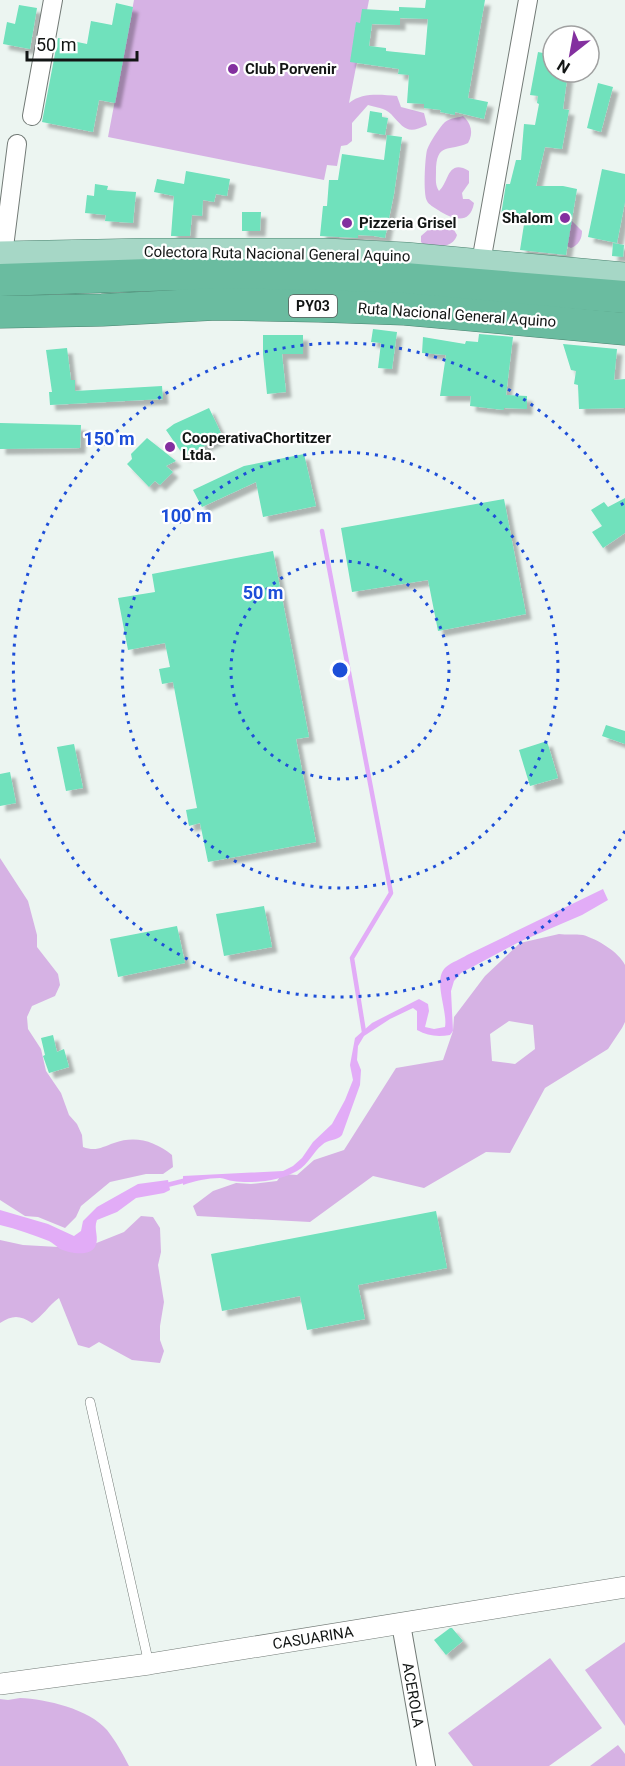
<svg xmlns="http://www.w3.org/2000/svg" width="625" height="1766" font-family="Roboto,sans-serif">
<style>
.green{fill:#d6b2e4;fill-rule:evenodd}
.water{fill:#e2acf7}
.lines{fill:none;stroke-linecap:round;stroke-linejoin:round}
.stream{stroke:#e2acf7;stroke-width:4.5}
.building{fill:#6fe1bc;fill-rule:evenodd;filter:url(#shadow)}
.service-casing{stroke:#727a76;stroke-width:10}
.minor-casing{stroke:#727a76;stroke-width:20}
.tertiary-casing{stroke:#727a76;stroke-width:22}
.primary-casing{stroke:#4b826f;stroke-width:28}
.motorway-casing{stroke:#4b826f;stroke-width:33}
.service{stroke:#fff;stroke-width:9}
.minor{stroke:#fff;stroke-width:18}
.tertiary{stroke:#fff;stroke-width:21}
.primary{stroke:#a6d7c6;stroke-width:27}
.motorway{stroke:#6abca0;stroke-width:32}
.ring{fill:none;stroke:#1d4ed8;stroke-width:3;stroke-dasharray:3 6}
.poi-dot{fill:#83309f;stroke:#fff;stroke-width:2}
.labels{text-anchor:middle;stroke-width:4.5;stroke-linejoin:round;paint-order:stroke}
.shield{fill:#fff;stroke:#595b5a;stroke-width:1.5}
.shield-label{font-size:14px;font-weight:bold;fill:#121514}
.poi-label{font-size:15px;font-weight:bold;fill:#121514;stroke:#fff;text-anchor:start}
.street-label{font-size:15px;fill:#121514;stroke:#fff}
.centre{fill:#1d4ed8;stroke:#fff;stroke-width:3}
.ring-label{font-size:18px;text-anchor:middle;font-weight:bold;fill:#1d4ed8;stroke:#fff;stroke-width:4.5;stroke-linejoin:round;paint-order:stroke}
</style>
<defs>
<filter id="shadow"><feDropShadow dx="5.5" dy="5.5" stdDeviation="1.5" flood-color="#0004"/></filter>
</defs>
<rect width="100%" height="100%" fill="#ecf5f1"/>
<!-- green -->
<g class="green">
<path d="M134 0H369L349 103C363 92 381 95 397 96L401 107 424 113 427 125C407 135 404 128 391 114 385 108 375 107 368 105L352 123V141L347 145 341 146 337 166 327 165 324 180 108 137Z"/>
<path d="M463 116C471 123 474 133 468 143 450 152 436 141 436 172 436 179 435 185 439 191 449 183 447 158 469 171V183L462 193 463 199H469L474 203C470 226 452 219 438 210 434 207 429 205 427 201 423 194 425 158 427 150 430 142 439 128 445 122 450 118 457 118 463 116Z"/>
<path d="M571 220 582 231C582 238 579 245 571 248L562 244Z"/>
<path d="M436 223 454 230 457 235C453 248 438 247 426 247L421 242V236Z"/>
<path d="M0 858 28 901 37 935V947L58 974 60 985 55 996 32 1006 27 1017 28 1029 41 1049 46 1071 61 1093 69 1115 77 1124 82 1135 83 1147C96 1152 102 1147 114 1143 135 1135 155 1141 172 1155L173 1167 163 1174H146L110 1182 81 1206 76 1217 65 1228 38 1217 25 1216 0 1200Z"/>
<path d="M559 934C566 935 575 934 583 935 597 939 619 952 625 965V1022L622 1028 608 1049 545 1088 510 1153 486 1152 424 1188 373 1176 310 1222 197 1216 193 1206 213 1191 236 1183 251 1184 277 1181 282 1174 297 1175 314 1160 344 1150 396 1068 443 1060 453 1031 454 1017 485 976 520 943ZM509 1021 533 1025 535 1049 515 1064 492 1061 490 1034Z"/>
<path d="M141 1216 153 1217 160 1228 161 1252 158 1265 164 1302 160 1326V1340L164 1351 160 1363 132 1360 99 1342 89 1348 78 1345 59 1298C48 1306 43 1316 32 1323 20 1315 12 1315 0 1323V1240L23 1245 76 1248 89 1246 124 1232Z"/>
<path d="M625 1642V1726L585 1670Z"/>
<path d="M550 1658 602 1728 549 1766H473L448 1733Z"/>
<path d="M20 1698C46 1699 89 1709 107 1730 115 1740 123 1754 129 1766H0V1699L8 1700Z"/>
<path d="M618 1745 625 1754V1766H590Z"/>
</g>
<!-- water -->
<g class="water">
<path d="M603 889 608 900 582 915 519 942 461 973 454 981 451 991 453 1031 450 1035C437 1037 428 1036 417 1030V1011L413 1008 390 1019 364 1036 358 1046 357 1060 361 1070 360 1085 342 1135C337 1141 328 1139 322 1145 313 1152 309 1164 297 1171 280 1181 252 1184 233 1181 229 1181 224 1178 220 1178 207 1178 195 1181 183 1185V1176L283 1171 293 1166 302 1158 313 1142 332 1124 345 1100 353 1080 350 1065 355 1038 372 1023 419 999 428 1004 429 1011 425 1027 434 1029 445 1027C448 1011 432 979 446 967 452 962 461 959 467 955Z"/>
<path d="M168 1180 170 1190 164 1193 136 1198 117 1212 97 1220C93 1229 100 1238 95 1247 89 1257 69 1253 60 1249 56 1246 53 1243 49 1241 33 1235 17 1229 0 1225V1210L48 1224 74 1236 81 1231 83 1221 97 1207 138 1184Z"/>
</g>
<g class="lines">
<!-- stream -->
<g class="stream">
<path d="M322 531 391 893 352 958 364 1032"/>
<path d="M163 1186 187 1180"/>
</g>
</g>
<!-- building -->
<g class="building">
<path d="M426 0H485L468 98 488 102 484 119 455 112V115L440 112 441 110 424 108V104L407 103 409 75 398 74 399 69 350 62 356 22 360 23 362 9 399 11V7L425 8ZM400 18 428 19 425 55 386 51V48L369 46 372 24 400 25Z"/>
<path d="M116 3 133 7 115 103 99 100 93 132 42 122 58 38 87 44 91 21 112 25Z"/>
<path d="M19 5 37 8 30 49 3 44 7 22 15 24Z"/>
<path d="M538 52 553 55V72H568L563 109 569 110 562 149 545 147 536 186H563L577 189 566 255 520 250 525 218 501 215 506 184H510L516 160H521L524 124 535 125 539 104 537 103 538 96 530 95Z"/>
<path d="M598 83 613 87 601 132 587 128Z"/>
<path d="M370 111 382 113V117L388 118 385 135 367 132Z"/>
<path d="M387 135 402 137 394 194 385 238 374 236 358 235V238L320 236 323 206H327L329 180H338L342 154 384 160Z"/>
<path d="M602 169 625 174V202L617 243 588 237Z"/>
<path d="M186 171 230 179 227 196 216 194 214 202 203 200 202 216 192 215 190 236H171L174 196 154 192 157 179 184 184Z"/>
<path d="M95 184 108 186 107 190 136 192 133 223 105 221 106 215 85 213 87 195 94 196Z"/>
<path d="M242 212H261L260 231H242Z"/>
<path d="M613 243 624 245 623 257 612 256Z"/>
<path d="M373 329 397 332 392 369 378 368 381 343 371 342Z"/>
<path d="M479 334 513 337 506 395 527 396V409L504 408V410L470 406 471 396H440L446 355 422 353 423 337 465 344 466 341 478 342Z"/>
<path d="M263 335H303V354H282L286 392 267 394 263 354Z"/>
<path d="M563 344 617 349 614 380 625 379V408L579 409 578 385 574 384 576 371 571 370Z"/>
<path d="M67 348 71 380H75V391L162 386 163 399 50 405 49 392H52L46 350Z"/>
<path d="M209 408 221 433 216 435 219 439 184 456 166 430 174 424Z"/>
<path d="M0 423 81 425 80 448 0 449Z"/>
<path d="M147 438 176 461 166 466 173 472 160 485 155 481 149 487 127 464 132 459 131 454Z"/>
<path d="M304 454 316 506 263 517 256 482 202 507 193 490 244 466Z"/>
<path d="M625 498V533L603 548 592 532 602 526 591 510 604 502 608 507Z"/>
<path d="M504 499 526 614 438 631 428 580 352 592 341 528Z"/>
<path d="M273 551 309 737 296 739 316 842 208 862 200 823 189 826 186 810 197 808 173 682 162 684 159 669 170 667 165 643 128 650 118 598 155 592 152 574Z"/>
<path d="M606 725 625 731V744L602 736Z"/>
<path d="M547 741 558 778 530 786 519 750Z"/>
<path d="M74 744 83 788 66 791 57 747Z"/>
<path d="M10 772 16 803 0 806V774Z"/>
<path d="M264 906 272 947 224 956 216 914Z"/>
<path d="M177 926 185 963 118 977 110 939Z"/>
<path d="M53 1035 57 1052 64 1049 69 1067 49 1073 43 1056 45 1055 41 1038Z"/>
<path d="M436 1211 447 1268 358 1285 365 1319 307 1330 300 1296 222 1311 211 1254Z"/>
<path d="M450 1628H452L463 1641 446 1655 434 1640Z"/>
</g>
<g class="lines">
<!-- service casing -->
<g class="service-casing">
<path id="service" d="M90 1402 149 1664"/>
</g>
<!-- minor casing -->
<g class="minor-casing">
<g id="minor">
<path d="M32 116 53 0"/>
<path d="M3 255 17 144"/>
<path d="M481 262 528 0"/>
<path d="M401 1624 426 1766"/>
</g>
</g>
<!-- tertiary casing -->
<g class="tertiary-casing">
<path id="tertiary" d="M0 1684 149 1664 625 1587"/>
</g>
<!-- primary casing -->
<g class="primary-casing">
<path id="primary" d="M0 255 146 252H325L406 256 625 276"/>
</g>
<!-- motorway casing -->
<g class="motorway-casing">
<g id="motorway">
<path d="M0 280 178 274 380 277 625 297"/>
<path d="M0 312 102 310 216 304 319 306 405 309 625 329"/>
</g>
</g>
<!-- service -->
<use href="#service" class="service"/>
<!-- minor -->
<use href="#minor" class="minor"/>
<!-- tertiary -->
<use href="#tertiary" class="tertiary"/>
<!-- primary -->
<use href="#primary" class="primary"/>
<!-- motorway -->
<use href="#motorway" class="motorway"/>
</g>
<!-- distance rings -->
<g class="ring">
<circle cx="340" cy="670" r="109"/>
<circle cx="340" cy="670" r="218"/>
<path d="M625 831A327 327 0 1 1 625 509"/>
</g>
<!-- markers -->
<g class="poi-dot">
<circle cx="233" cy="69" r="6"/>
<circle cx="565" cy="218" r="6"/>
<circle cx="347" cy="223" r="6"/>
<circle cx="170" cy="447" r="6"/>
</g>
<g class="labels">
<!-- shield labels -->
<rect class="shield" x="289" y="295" width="48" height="22" rx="4.5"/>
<g class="shield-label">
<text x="313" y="311">PY03</text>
</g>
<!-- poi labels -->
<g class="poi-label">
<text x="245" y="74">Club Porvenir</text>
<text x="553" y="223" text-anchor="end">Shalom</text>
<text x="359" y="228">Pizzeria Grisel</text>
<text x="182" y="443">CooperativaChortitzer<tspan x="182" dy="17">Ltda.</tspan></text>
</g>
<!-- street labels -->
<g class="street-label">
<text transform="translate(277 254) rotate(1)" y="5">Colectora Ruta Nacional General Aquino</text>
<text transform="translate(457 315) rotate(4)" y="5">Ruta Nacional General Aquino</text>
<text transform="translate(313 1638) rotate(-9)" y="5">CASUARINA</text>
<text transform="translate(413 1695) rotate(80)" y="5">ACEROLA</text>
</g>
</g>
<circle cx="340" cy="670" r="9" class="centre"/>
<g class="ring-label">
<text x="109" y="445">150 m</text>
<text x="186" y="522">100 m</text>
<text x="263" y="599">50 m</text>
</g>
<!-- north arrow -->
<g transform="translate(571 54) rotate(211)"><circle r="28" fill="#ffffff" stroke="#a0a1a1" stroke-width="1.5"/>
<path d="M0-4.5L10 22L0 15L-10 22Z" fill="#83309f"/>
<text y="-9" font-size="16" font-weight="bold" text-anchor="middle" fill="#121514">N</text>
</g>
<!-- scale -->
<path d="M27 51v9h110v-9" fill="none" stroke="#121514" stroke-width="3"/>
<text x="36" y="51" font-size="18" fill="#121514" stroke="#ffffff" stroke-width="4.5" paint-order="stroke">50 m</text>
</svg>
